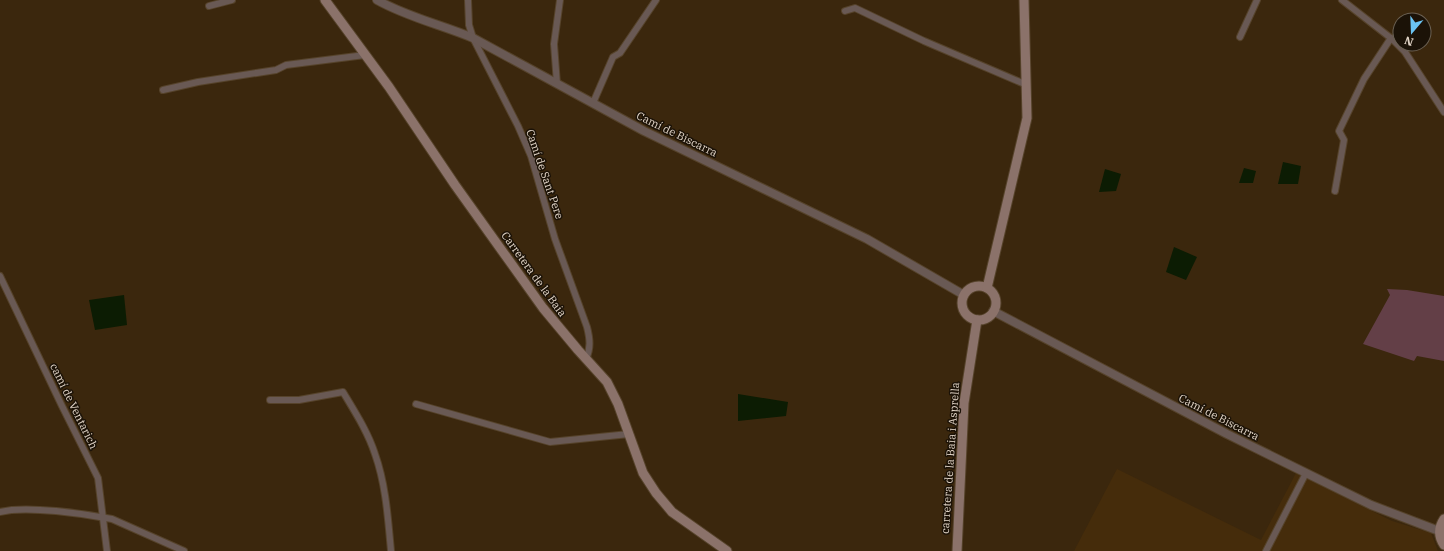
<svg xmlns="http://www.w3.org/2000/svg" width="1444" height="551" font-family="'IBM Plex Serif',serif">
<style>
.built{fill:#452c0b}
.green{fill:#633f47}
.water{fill:#0c1c03}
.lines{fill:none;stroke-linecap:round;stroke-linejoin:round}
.minor-casing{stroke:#56432b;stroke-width:8}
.tertiary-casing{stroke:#56432b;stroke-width:10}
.secondary-casing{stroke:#56432b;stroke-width:11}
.minor{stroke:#695954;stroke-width:6}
.tertiary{stroke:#695954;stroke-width:8}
.secondary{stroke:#8b726a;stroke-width:9}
.labels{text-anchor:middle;stroke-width:3;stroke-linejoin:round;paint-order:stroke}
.street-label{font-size:11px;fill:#e1d4c6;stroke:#1b1207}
</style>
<rect width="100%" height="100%" fill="#3b270d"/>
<!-- built -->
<path class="built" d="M1117 469 1261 540 1296 473 1392 521 1431 533 1438 551H1074Z"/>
<!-- green -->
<path class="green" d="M1387 289 1407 290 1444 296V361L1417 356 1414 361 1363 344 1390 295Z"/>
<!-- water -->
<g class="water">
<path d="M1283 162 1301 166 1298 184H1278Z"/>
<path d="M1244 168 1256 171 1253 183H1239Z"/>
<path d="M1105 169 1121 174 1116 191 1099 192Z"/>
<path d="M1174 247 1197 257 1186 280 1166 272Z"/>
<path d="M124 295 127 325 95 330 89 300Z"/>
<path d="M738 394 788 402 786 416 738 421Z"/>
</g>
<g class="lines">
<!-- minor casing -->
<g class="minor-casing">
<g id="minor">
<path d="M468 0 469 25 473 38 518 126 531 156 555 239 587 327C590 339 591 348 586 359"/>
<path d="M1342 0 1392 39 1405 52 1444 112"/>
<path d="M209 6 232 0"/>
<path d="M845 11 855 8 924 41 1027 85"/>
<path d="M1240 37 1257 0"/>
<path d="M557 84 554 44 560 0"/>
<path d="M163 90 198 82 276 70 286 65 365 55"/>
<path d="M593 103 613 57 620 53 656 0"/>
<path d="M1335 191 1344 140 1339 131 1364 79 1391 38"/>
<path d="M0 276 62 406 98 478 107 551"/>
<path d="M270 400H299L343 392C355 412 368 432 375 454 386 485 388 519 391 551"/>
<path d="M416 404 550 442 629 434"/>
<path d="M0 512C26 505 86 514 112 519L184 551"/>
<path d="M1266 551 1306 473"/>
</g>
</g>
<!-- tertiary casing -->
<g class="tertiary-casing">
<g id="tertiary">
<path d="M377 0C407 17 442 25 473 38L644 131 867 239 964 295"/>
<path d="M993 311 1227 434 1371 505 1439 531"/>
</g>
</g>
<!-- secondary casing -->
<g class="secondary-casing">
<g id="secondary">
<path d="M325 0 389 87 455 185 543 308 578 350 607 382 618 404 643 473 656 493 672 512 727 551"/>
<circle cx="979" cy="303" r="17"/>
<path d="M987 288 1027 118 1024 0"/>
<path d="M1444 519C1438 528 1438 536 1444 545"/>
<path d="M957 551 964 403 977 320"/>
</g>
</g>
<!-- minor -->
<use href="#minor" class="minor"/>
<!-- tertiary -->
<use href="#tertiary" class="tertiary"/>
<!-- secondary -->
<use href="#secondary" class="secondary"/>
</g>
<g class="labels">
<!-- street labels -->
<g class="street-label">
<text transform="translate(677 134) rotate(26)" y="4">Camí de Biscarra</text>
<text transform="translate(545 174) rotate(71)" y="4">Camí de Sant Pere</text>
<text transform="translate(534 274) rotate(54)" y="4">Carretera de la Baia</text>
<text transform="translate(74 406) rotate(64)" y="4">camí de Ventarich</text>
<text transform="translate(1219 417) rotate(27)" y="4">Camí de Biscarra</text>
<text transform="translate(950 458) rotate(-86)" y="4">carretera de la Baia i Asprella</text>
</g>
</g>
<!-- north arrow -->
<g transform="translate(1412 32) rotate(199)"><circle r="19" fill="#1b1207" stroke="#6a6053"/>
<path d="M0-3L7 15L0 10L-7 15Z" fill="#6bc3f2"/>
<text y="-6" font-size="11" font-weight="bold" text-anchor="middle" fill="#e1d4c6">N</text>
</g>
</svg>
